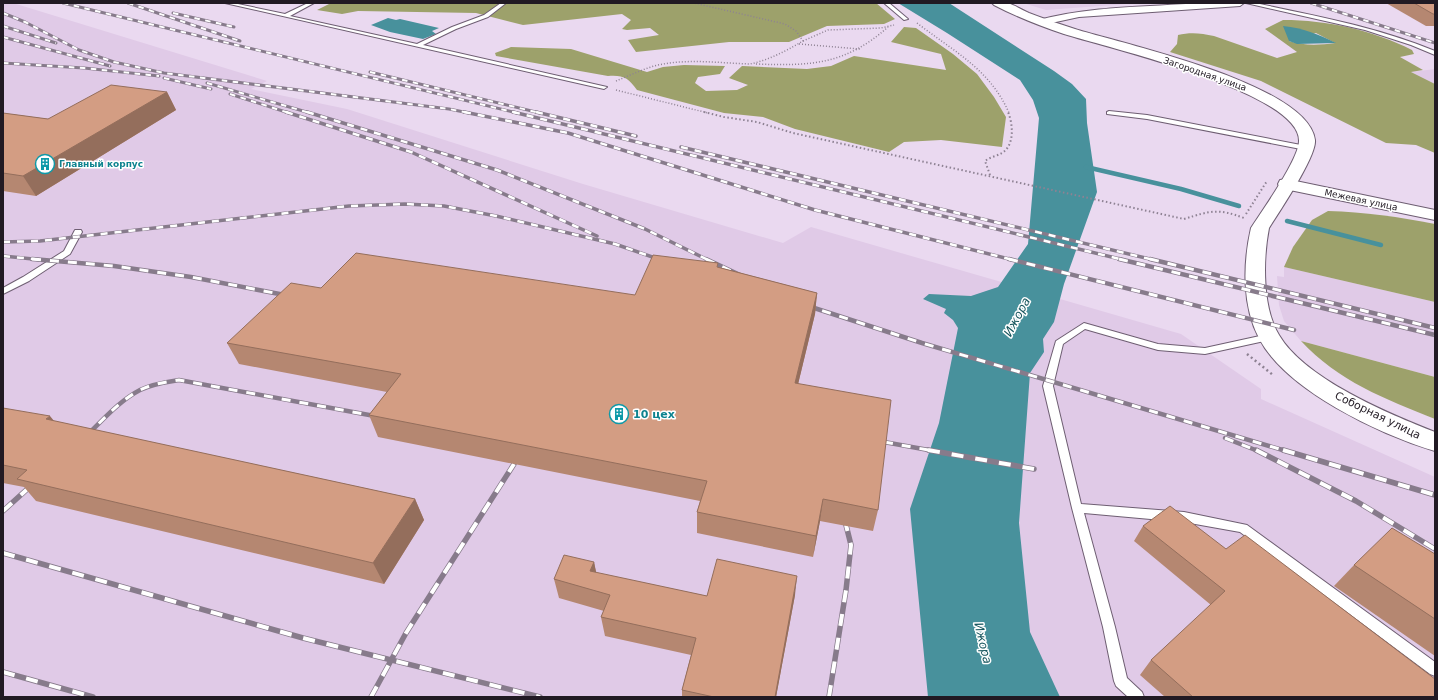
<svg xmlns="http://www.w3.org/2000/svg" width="1438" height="700" font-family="'DejaVu Sans',sans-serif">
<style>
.built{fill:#e0cae7}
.forest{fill:#9da16b;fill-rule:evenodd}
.water{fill:#48919c}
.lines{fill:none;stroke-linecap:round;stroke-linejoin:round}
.stream{stroke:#48919c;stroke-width:4.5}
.service-casing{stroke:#6e5e72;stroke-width:2}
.minor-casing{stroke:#6e5e72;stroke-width:2}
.tertiary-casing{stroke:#6e5e72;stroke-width:2}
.secondary-casing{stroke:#6e5e72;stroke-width:2}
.path-far2{stroke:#8e8293;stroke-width:1.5;stroke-dasharray:1 2;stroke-linecap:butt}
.path-far1{stroke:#8e8293;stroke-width:2;stroke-dasharray:1.5 2.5;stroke-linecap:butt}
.path{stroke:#8e8293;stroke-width:2.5;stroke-dasharray:2 3;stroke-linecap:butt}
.service{fill:#fff;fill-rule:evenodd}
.minor{fill:#fff;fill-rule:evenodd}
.tertiary{fill:#fff;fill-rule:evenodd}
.secondary{fill:#fff;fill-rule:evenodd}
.rail-far3-casing{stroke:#877b8b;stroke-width:3}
.rail-far2-casing{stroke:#877b8b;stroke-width:3.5}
.rail-far1-casing{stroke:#877b8b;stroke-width:4.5}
.rail-casing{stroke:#877b8b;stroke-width:5.5}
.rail-far3{stroke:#fff;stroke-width:2;stroke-dasharray:5.5;stroke-linecap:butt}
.rail-far2{stroke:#fff;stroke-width:2.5;stroke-dasharray:7;stroke-linecap:butt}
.rail-far1{stroke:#fff;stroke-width:3;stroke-dasharray:9;stroke-linecap:butt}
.rail{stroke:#fff;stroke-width:4;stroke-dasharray:12;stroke-linecap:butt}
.wall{fill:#b58771}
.shaded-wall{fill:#946e5c}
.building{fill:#d39d83;stroke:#946e5c}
.labels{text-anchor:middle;stroke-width:3;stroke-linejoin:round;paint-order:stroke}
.far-street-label{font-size:9px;fill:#211a23;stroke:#fff}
.far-culture-label{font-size:9px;font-weight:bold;fill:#0d838f;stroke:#fff;text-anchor:start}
.culture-label{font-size:11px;font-weight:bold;fill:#0d838f;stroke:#fff;text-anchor:start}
.street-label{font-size:11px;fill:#211a23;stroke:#fff}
.water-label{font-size:12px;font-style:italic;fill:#16555d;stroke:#fff}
</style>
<rect width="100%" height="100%" fill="#ead9f0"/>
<!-- built -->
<g class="built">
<path d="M3 3H13L267 81 251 89 347 109 583 184 783 243 811 227 1181 334 1261 389V399L1435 477V697H3Z"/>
<path d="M1023 3H1140L1046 10Z"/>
<path d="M1435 69V84L1411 72Z"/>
<path d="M1284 267 1435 302V377L1301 341 1284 321 1279 305 1277 276 1284 277Z"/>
</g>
<!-- forest -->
<g class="forest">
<path d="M331 3H876L895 19 884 24 827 26 789 42H729L636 52 628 40 659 35 650 28 627 30 622 29 631 20 622 14 523 25 476 13 358 11 342 14 317 10Z"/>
<path d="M1283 20C1328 20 1372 30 1412 50L1414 54 1400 57 1423 70 1411 72 1435 84V153L1416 145 1386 143 1261 81 1170 52 1177 44 1178 35C1190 32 1201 33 1214 36L1277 58 1297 52 1265 29ZM1316 33 1335 43C1320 45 1304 46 1289 41Z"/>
<path d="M904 27 916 28 953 54 977 74 994 97 1006 117 1002 147 941 140 904 142 889 152 795 129 763 117 724 113 637 90C628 78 624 75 608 76L496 56 495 53 511 47 571 49 647 72 663 67 684 65 725 66 720 74 698 77 695 83 706 91 737 90 748 85 729 78 742 66 807 69 831 66 854 56 946 70 941 54 891 42Z"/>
<path d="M1328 211C1364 212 1400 217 1435 224V302L1284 267 1293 247 1312 220Z"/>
<path d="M1301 341 1435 377V419C1385 399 1338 381 1301 341Z"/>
</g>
<!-- water -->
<g class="water">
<path d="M898 3H949L1054 71 1072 84 1086 99 1087 123 1097 192 1064 284 1054 322 1043 339 1044 352 1030 373 1019 523 1030 632 1060 697H928L910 509 939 423 958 328 953 320 944 313 946 309 923 299 929 294 971 296 998 287 1028 244 1039 118 1033 100 1020 80 947 33Z"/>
<path d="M388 18 396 20 400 19 439 28 432 31 436 34 423 39 390 32 371 25Z"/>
<path d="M1283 26C1304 28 1317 34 1336 43L1297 44 1289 41Z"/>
</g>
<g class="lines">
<!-- stream -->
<g class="stream">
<path d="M1086 167 1181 189 1239 206"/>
<path d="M1287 221 1381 245"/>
</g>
<!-- service casing -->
<g class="service-casing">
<g id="service">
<path d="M225 3H233L285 14 308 3H314L290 16 417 44 452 27 484 15 501 3H506L488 17 456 29 423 45 607 87 604 89Z"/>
<path d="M884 3H889L908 19 904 20Z"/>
<path d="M1246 3H1255C1316 16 1377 27 1435 51V55L1411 45 1365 30Z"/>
<path d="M1109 111 1147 115 1306 146 1309 148 1306 150 1147 119 1107 114V112Z"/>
<path d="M75 230H81L82 232 70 254 29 281 3 294V288L23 277 64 251Z"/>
<path d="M1084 323 1158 344 1205 348 1269 334 1273 337 1269 340 1205 354 1158 350 1085 329 1063 344 1053 386 1081 504 1184 512 1247 525 1435 662V676L1430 674 1240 532 1184 522 1084 513 1115 627 1127 678 1142 692 1144 697H1128L1116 686 1114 681 1103 627 1072 508 1043 386 1056 341Z"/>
</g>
</g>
<!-- minor casing -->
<g class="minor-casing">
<path id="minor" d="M1201 3H1244L1240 6 1079 17 1042 25 1037 22 1039 20C1091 6 1147 7 1201 3Z"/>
</g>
<!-- tertiary casing -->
<g class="tertiary-casing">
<path id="tertiary" d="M1286 179 1435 210V220L1280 188 1278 184 1280 180Z"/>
</g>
<!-- secondary casing -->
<g class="secondary-casing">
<path id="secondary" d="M992 3C997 3 1003 2 1007 3 1015 5 1022 10 1029 13 1044 19 1060 24 1075 29 1123 44 1308 84 1315 140 1317 156 1279 212 1269 228 1263 259 1262 307 1279 335 1305 379 1389 414 1435 432V451C1381 435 1285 390 1259 338 1242 306 1243 263 1251 228 1262 211 1299 159 1299 141 1300 92 1105 47 1064 34 1040 26 1017 17 994 5Z"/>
</g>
<!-- path-far2 -->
<g class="path-far2">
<path d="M917 23C953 51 990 69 1009 113"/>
<path d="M803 41 828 30 881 28 894 25"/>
<path d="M799 44 860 49"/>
<path d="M756 64C811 66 845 65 888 27"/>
<path d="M616 81C628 76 641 70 654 66 685 58 718 63 750 64 769 60 786 51 803 41L796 31 785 24 694 3"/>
<path d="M616 90 708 113"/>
</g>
<!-- path-far1 -->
<g class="path-far1">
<path d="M704 112 724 117 757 122 793 133 1184 219C1210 211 1218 208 1244 218"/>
<path d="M990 175 985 161C990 157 997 156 1002 153 1015 145 1013 124 1008 112"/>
<path d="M1246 214 1267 181"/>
</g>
<!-- path -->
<path class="path" d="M1247 354 1273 375"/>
<!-- service -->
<use href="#service" class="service"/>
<!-- minor -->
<use href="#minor" class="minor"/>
<!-- tertiary -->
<use href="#tertiary" class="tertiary"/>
<!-- secondary -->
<use href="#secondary" class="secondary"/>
<!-- rail-far3 casing -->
<g class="rail-far3-casing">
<g id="rail-far3">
<path d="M63 3 517 113"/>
<path d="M128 3 240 41"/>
<path d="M1311 3 1435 43"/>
<path d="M3 13 25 22 79 50 114 62 164 73 449 109 469 113"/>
<path d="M173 13 234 27"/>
<path d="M3 26 56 43"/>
<path d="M3 37 110 66"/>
<path d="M3 63 84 68 159 76"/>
<path d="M370 72 540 113"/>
<path d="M164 78 211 89"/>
<path d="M207 83 310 113"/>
<path d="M230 94 289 113"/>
</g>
</g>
<!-- rail-far2 casing -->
<g class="rail-far2-casing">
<g id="rail-far2">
<path d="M286 112 411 152 597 236"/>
<path d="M307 112 497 170 645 229 708 260"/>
<path d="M464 112 568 133 815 210 1013 260"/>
<path d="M513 112 1124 260"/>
<path d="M536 112 636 136"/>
<path d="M681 147 1154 260"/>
<path d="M3 242 40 241 349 206 405 204 444 206 496 216 615 244 661 260"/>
<path d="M3 256 43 260"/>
</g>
</g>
<!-- rail-far1 casing -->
<g class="rail-far1-casing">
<g id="rail-far1">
<path d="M32 259 114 266 191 277 290 296"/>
<path d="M658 259 662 260"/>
<path d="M706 259 740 275"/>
<path d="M1009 259 1294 330"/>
<path d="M1119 259 1435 335"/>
<path d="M1150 259 1435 328"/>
<path d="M805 305 922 343 1286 451"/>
<path d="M86 436C103 420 119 401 140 390 152 384 166 382 179 380L380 417"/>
<path d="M1225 438 1258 451"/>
<path d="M884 442 934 451"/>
</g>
</g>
<!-- rail casing -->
<g class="rail-casing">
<g id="rail">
<path d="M928 450 1034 469"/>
<path d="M1256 450 1356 501 1435 549"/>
<path d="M1283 450 1435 495"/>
<path d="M3 511 34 483"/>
<path d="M3 553 303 638 540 697"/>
<path d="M3 672 93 697"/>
<path d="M371 697 406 633 514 464"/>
<path d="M829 697 846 590 851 545 846 525"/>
</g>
</g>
<!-- rail-far3 -->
<use href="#rail-far3" class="rail-far3"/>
<!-- rail-far2 -->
<use href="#rail-far2" class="rail-far2"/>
<!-- rail-far1 -->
<use href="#rail-far1" class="rail-far1"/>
<!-- rail -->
<use href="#rail" class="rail"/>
</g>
<!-- wall -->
<g class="wall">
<path d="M1386 3H1435V26H1426Z"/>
<path d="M167 92 176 110 36 196 3 191V113L48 119Z"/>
<path d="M718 267 817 293 815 314 798 384 878 510 873 531 820 521 813 557 697 533V512L700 501 378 437 369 415 387 392 239 364 227 343 321 288 635 295Z"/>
<path d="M3 408 54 421 415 499 424 520 384 584 36 501 24 487 3 483Z"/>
<path d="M1143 526 1226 549 1435 697H1165L1140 675 1151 660 1211 605 1134 541Z"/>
<path d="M1435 554V656L1334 586 1354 565Z"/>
<path d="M594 562 596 573 707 596 795 595 776 697H682V690L691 655 605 636 601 617 604 611 559 598 554 579Z"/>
</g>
<!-- shaded-wall -->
<g class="shaded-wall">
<path d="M167 92 176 110 36 196 23 176Z"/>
<path d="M817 293 815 314 793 405 795 383Z"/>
<path d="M50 416 67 437 46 419Z"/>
<path d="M415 499 424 520 384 584 373 563Z"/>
<path d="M823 499 820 521 813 557 816 536Z"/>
<path d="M594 562 598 581 590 571Z"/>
<path d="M797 576 795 595 776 697H775Z"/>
</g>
<!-- building -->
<g class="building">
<path d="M1414 3H1435V14H1433Z"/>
<path d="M111 85 167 92 23 176 3 173V113L48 119Z"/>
<path d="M356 253 635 295 653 255 718 263 717 267 817 293 795 383 891 400 878 510 823 499 816 536 697 512 707 481 369 415 401 374 227 343 291 283 321 288Z"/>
<path d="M3 408 50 416 46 419 415 499 373 563 17 479 27 470 3 465Z"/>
<path d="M1170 506 1226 549 1245 535 1435 679V697H1193L1151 660 1225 591 1143 526Z"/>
<path d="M1392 528 1435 554V619L1354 565Z"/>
<path d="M564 555 594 562 590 571 707 596 717 559 797 576 775 697H714L682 690 696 638 601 617 610 595 554 579Z"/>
</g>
<!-- icons -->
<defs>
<g id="building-ring" transform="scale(1)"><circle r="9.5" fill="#fff" stroke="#0f9aa8" stroke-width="1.5"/><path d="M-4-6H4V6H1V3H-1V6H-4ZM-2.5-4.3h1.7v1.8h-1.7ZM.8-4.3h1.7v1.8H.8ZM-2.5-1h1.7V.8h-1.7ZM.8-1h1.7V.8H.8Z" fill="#0f9aa8"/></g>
</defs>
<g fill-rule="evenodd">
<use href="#building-ring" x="45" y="164"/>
<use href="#building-ring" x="619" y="414"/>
</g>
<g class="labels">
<!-- far-street labels -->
<g class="far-street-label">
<text transform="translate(1205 74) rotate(19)" y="3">Загородная улица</text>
<text transform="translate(1361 200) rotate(12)" y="3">Межевая улица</text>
</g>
<!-- far-culture labels -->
<g class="far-culture-label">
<text x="59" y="167">Главный корпус</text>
</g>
<!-- culture labels -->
<g class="culture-label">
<text x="633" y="418">10 цех</text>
</g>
<!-- street labels -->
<g class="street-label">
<text transform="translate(1378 415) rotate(26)" y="4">Соборная улица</text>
</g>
<!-- water labels -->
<g class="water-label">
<text transform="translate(1017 317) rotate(-62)" y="4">Ижора</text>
<text transform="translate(983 643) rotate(77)" y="4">Ижора</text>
</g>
</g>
<!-- border -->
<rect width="1438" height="700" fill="none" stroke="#211a23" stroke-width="8"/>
</svg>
